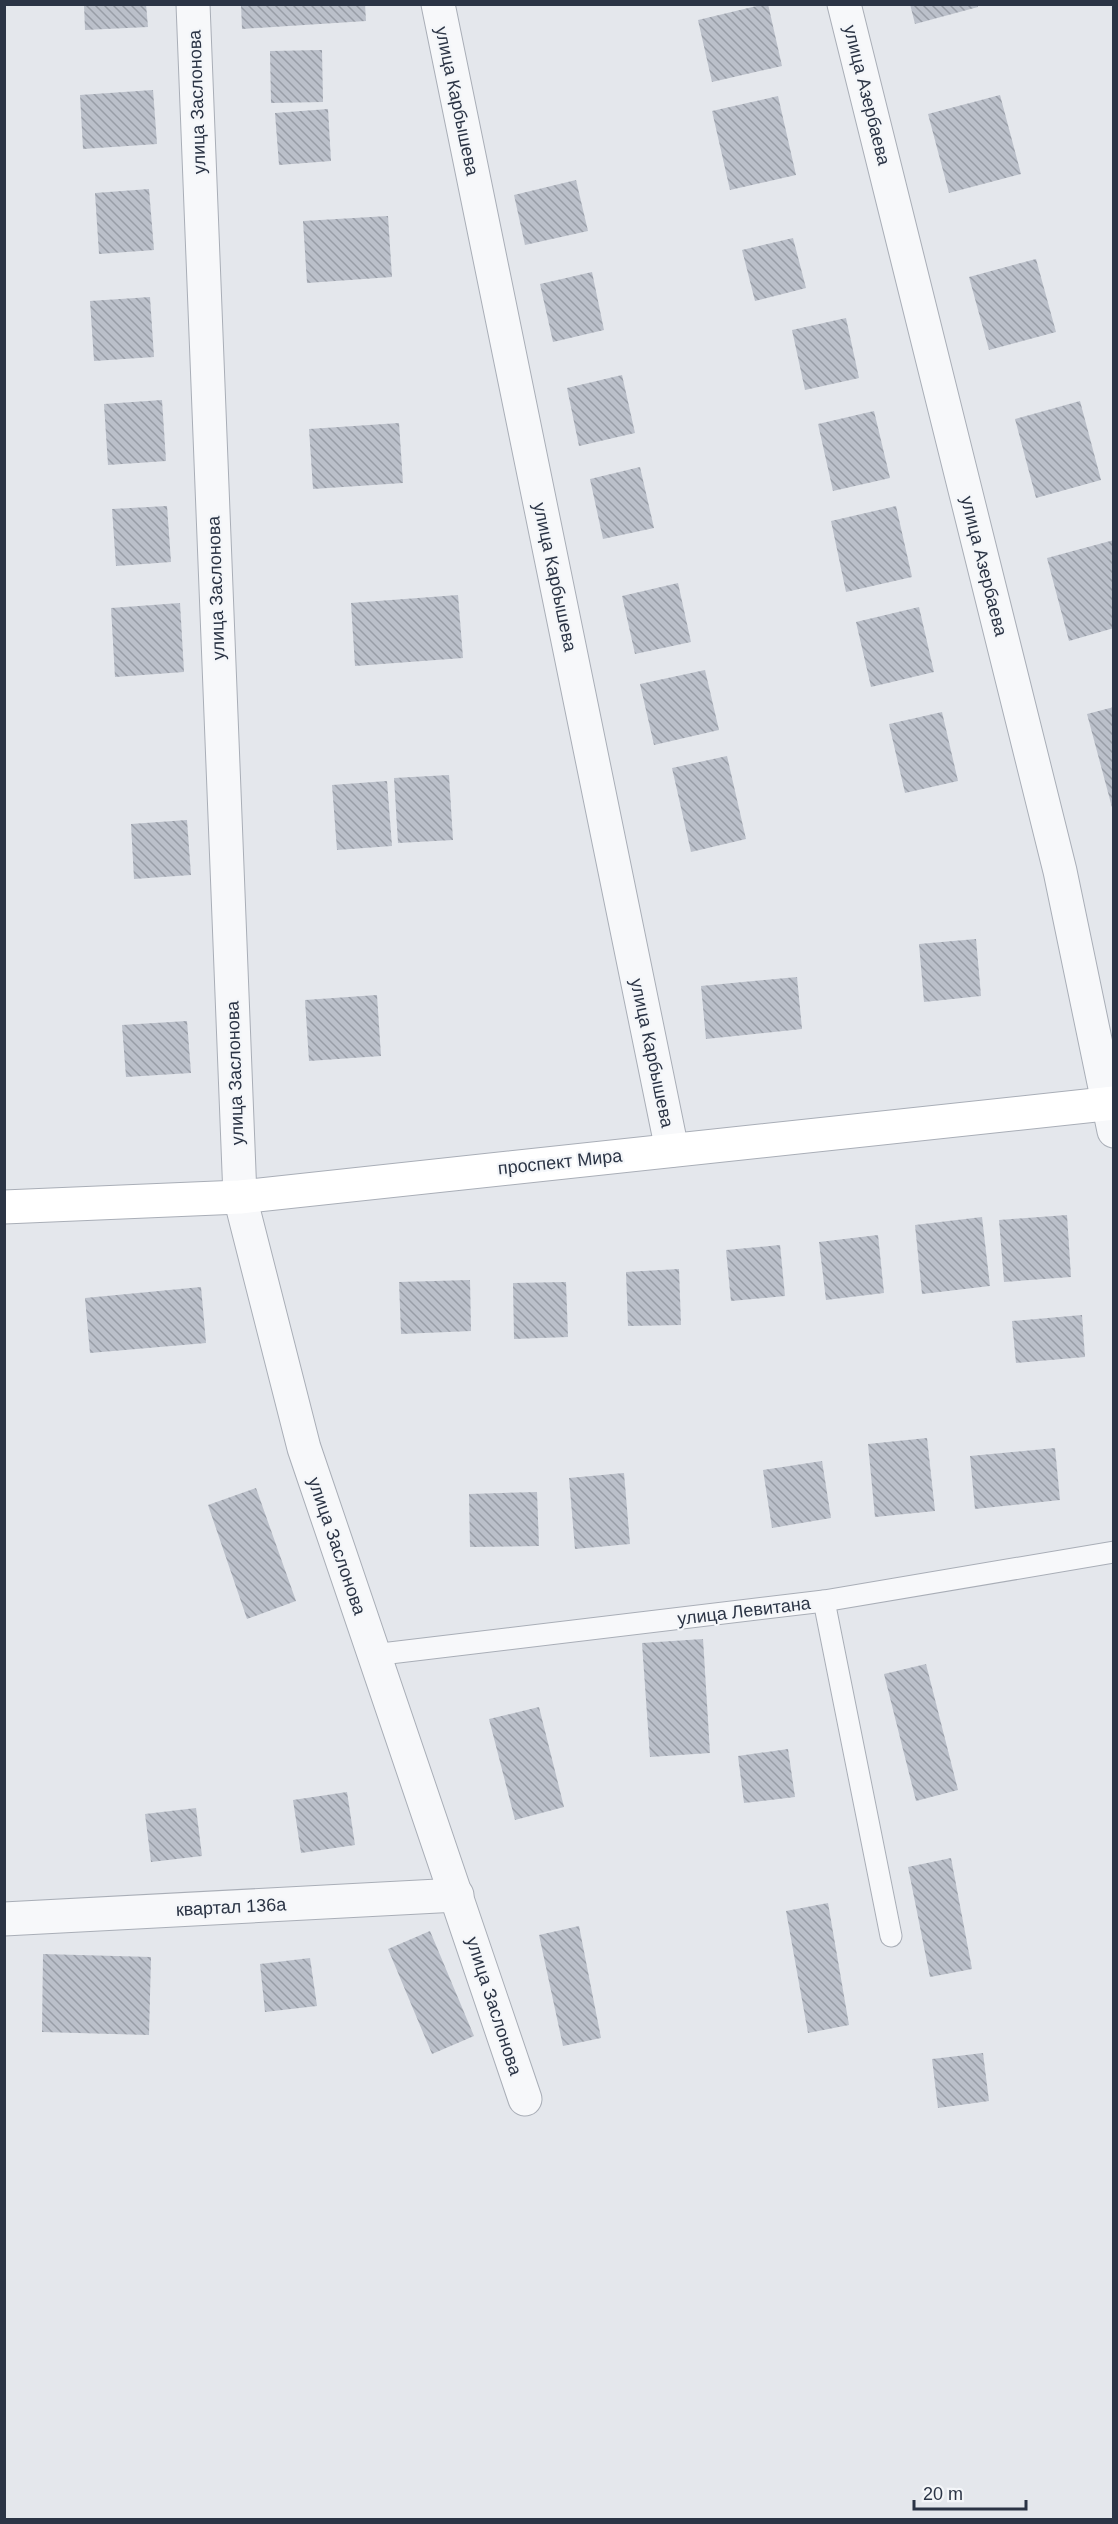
<svg xmlns="http://www.w3.org/2000/svg" width="1118" height="2524" font-family="Arial,sans-serif">
<style>
.building{fill:url(#building-back-hatch)}
.lines{fill:none;stroke-linecap:round;stroke-linejoin:round}
.lane-casing{stroke:#a9aeb7;stroke-width:23}
.street-casing{stroke:#a9aeb7;stroke-width:35}
.secondary-casing{stroke:#a9aeb7;stroke-width:35}
.lane{stroke:#f7f8fa;stroke-width:21}
.street{stroke:#f7f8fa;stroke-width:33}
.secondary{stroke:#fff;stroke-width:33}
.labels{text-anchor:middle;stroke-width:4.5;stroke-linejoin:round;paint-order:stroke}
.street-label{font-size:18px;fill:#2b3445;stroke:#f4f6f9}
</style>
<defs>
<pattern id="building-back-hatch" width="6" height="6" patternUnits="userSpaceOnUse" patternTransform="scale(1.5)"><rect width="6" height="6" fill="#bbc0ca"/><path d="M-1 5l2 2M0 0l6 6M5-1l2 2" fill="none" stroke="#989da6"/></pattern>
</defs>
<rect width="100%" height="100%" fill="#e4e7ec"/>
<!-- building -->
<g class="building">
<path d="M84 4H146L148 27 85 30Z"/>
<path d="M241 4H365L366 21 242 29Z"/>
<path d="M765 4H768L782 66 712 82 698 20Z"/>
<path d="M910 4H977L978 7 915 24Z"/>
<path d="M322 50 323 102 271 103 270 51Z"/>
<path d="M153 90 157 144 83 149 80 95Z"/>
<path d="M1000 95 1021 174 949 193 928 114Z"/>
<path d="M778 96 796 175 730 190 712 111Z"/>
<path d="M328 109 331 161 279 165 275 113Z"/>
<path d="M576 180 588 231 525 245 514 195Z"/>
<path d="M149 189 154 250 99 254 95 193Z"/>
<path d="M388 216 392 277 307 283 303 221Z"/>
<path d="M793 238 806 288 755 301 742 250Z"/>
<path d="M1036 259 1056 332 989 350 969 277Z"/>
<path d="M592 272 604 330 553 342 540 284Z"/>
<path d="M150 297 154 357 94 361 90 301Z"/>
<path d="M846 318 859 378 805 390 792 330Z"/>
<path d="M622 375 635 433 579 446 567 388Z"/>
<path d="M162 400 166 461 108 465 104 404Z"/>
<path d="M1080 401 1101 480 1036 498 1015 419Z"/>
<path d="M874 411 890 478 833 491 818 424Z"/>
<path d="M399 423 403 483 313 489 309 429Z"/>
<path d="M640 467 654 528 603 539 590 479Z"/>
<path d="M167 506 171 562 116 566 112 509Z"/>
<path d="M896 506 912 577 846 592 831 521Z"/>
<path d="M1114 540V628L1069 641 1047 558Z"/>
<path d="M678 583 691 642 635 654 622 596Z"/>
<path d="M458 595 463 658 355 666 351 603Z"/>
<path d="M180 603 184 672 115 677 111 608Z"/>
<path d="M919 607 934 672 871 687 856 622Z"/>
<path d="M705 670 719 730 654 745 640 684Z"/>
<path d="M1114 707V811H1113L1087 714Z"/>
<path d="M942 712 958 781 905 793 889 724Z"/>
<path d="M727 756 746 839 691 852 672 768Z"/>
<path d="M449 775 453 840 398 843 394 778Z"/>
<path d="M387 781 392 846 337 850 332 785Z"/>
<path d="M187 820 191 875 134 879 131 824Z"/>
<path d="M976 939 981 996 924 1002 919 944Z"/>
<path d="M797 977 802 1029 706 1039 701 986Z"/>
<path d="M377 995 381 1056 309 1061 305 1000Z"/>
<path d="M187 1021 191 1073 126 1077 122 1025Z"/>
<path d="M1067 1215 1071 1277 1004 1282 999 1220Z"/>
<path d="M982 1217 990 1286 922 1294 915 1225Z"/>
<path d="M878 1235 884 1293 826 1300 819 1242Z"/>
<path d="M780 1245 785 1296 731 1301 726 1250Z"/>
<path d="M679 1269 681 1325 628 1326 626 1272Z"/>
<path d="M470 1280 471 1331 401 1334 399 1282Z"/>
<path d="M566 1282 568 1337 514 1339 513 1283Z"/>
<path d="M201 1287 206 1343 90 1353 85 1298Z"/>
<path d="M1082 1315 1085 1357 1016 1363 1012 1321Z"/>
<path d="M927 1438 935 1511 875 1517 868 1444Z"/>
<path d="M1055 1448 1060 1500 975 1509 970 1456Z"/>
<path d="M822 1461 831 1518 772 1528 763 1470Z"/>
<path d="M624 1473 630 1544 575 1549 569 1478Z"/>
<path d="M256 1488 296 1601 247 1619 208 1505Z"/>
<path d="M537 1492 539 1546 470 1547 469 1494Z"/>
<path d="M703 1639 710 1753 650 1757 642 1643Z"/>
<path d="M926 1664 958 1790 916 1801 884 1674Z"/>
<path d="M539 1707 564 1807 515 1820 489 1719Z"/>
<path d="M788 1749 795 1797 744 1803 738 1756Z"/>
<path d="M347 1792 355 1845 301 1853 293 1800Z"/>
<path d="M196 1808 202 1856 151 1862 145 1814Z"/>
<path d="M951 1858 972 1969 930 1977 908 1867Z"/>
<path d="M828 1903 849 2025 808 2033 786 1911Z"/>
<path d="M579 1926 601 2038 563 2046 539 1935Z"/>
<path d="M430 1931 474 2036 432 2054 388 1949Z"/>
<path d="M43 1954 151 1957 149 2035 42 2032Z"/>
<path d="M310 1958 317 2006 265 2012 260 1964Z"/>
<path d="M983 2053 989 2101 938 2108 932 2059Z"/>
</g>
<g class="lines">
<!-- lane casing -->
<g class="lane-casing">
<g id="lane">
<path d="M824 1601 891 1936"/>
<path d="M373 1655 824 1601 1114 1552"/>
</g>
</g>
<!-- street casing -->
<g class="street-casing">
<g id="street">
<path d="M193 4 240 1197 304 1448 525 2099"/>
<path d="M438 4 672 1150"/>
<path d="M844 4 1060 871 1114 1131"/>
<path d="M4 1919 457 1895"/>
</g>
</g>
<!-- secondary casing -->
<g class="secondary-casing">
<path id="secondary" d="M4 1207 240 1197 1114 1103"/>
</g>
<!-- lane -->
<use href="#lane" class="lane"/>
<!-- street -->
<use href="#street" class="street"/>
<!-- secondary -->
<use href="#secondary" class="secondary"/>
</g>
<g class="labels">
<!-- street labels -->
<g class="street-label">
<text transform="translate(867 95) rotate(76)" y="6">улица Азербаева</text>
<text transform="translate(457 101) rotate(78)" y="6">улица Карбышева</text>
<text transform="translate(197 102) rotate(-92)" y="6">улица Заслонова</text>
<text transform="translate(984 566) rotate(76)" y="6">улица Азербаева</text>
<text transform="translate(555 577) rotate(78)" y="6">улица Карбышева</text>
<text transform="translate(216 588) rotate(-92)" y="6">улица Заслонова</text>
<text transform="translate(652 1053) rotate(78)" y="6">улица Карбышева</text>
<text transform="translate(235 1073) rotate(-92)" y="6">улица Заслонова</text>
<text transform="translate(560 1162) rotate(-6)" y="6">проспект Мира</text>
<text transform="translate(337 1546) rotate(71)" y="6">улица Заслонова</text>
<text transform="translate(744 1611) rotate(-7)" y="6">улица Левитана</text>
<text transform="translate(231 1907) rotate(-3)" y="6">квартал 136а</text>
<text transform="translate(494 2006) rotate(72)" y="6">улица Заслонова</text>
</g>
</g>
<!-- border -->
<rect width="1118" height="2524" fill="none" stroke="#2b3445" stroke-width="12"/>
<!-- scale -->
<path d="M914 2500v9h112v-9" fill="none" stroke="#2b3445" stroke-width="3"/>
<text x="923" y="2500" font-size="18" fill="#2b3445" stroke="#f4f6f9" stroke-width="4.5" paint-order="stroke">20 m</text>
</svg>
